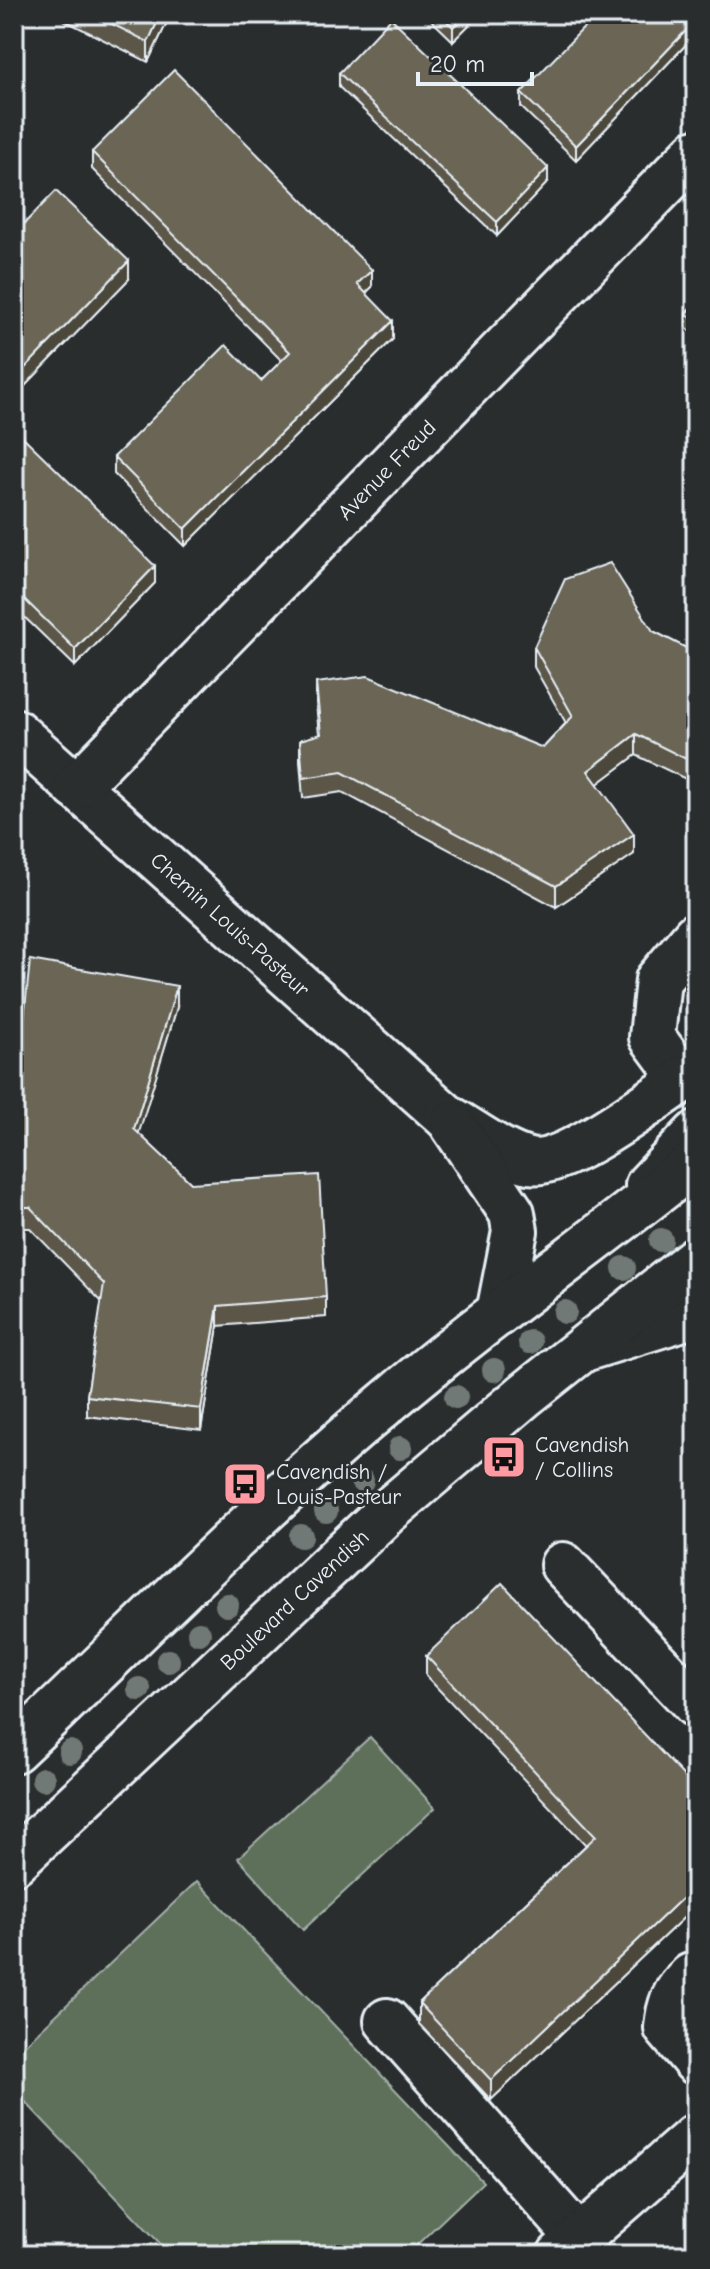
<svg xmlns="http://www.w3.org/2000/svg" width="710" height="2269" font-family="'Comic Neue',sans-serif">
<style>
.green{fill:#5e705a;stroke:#a3b0a9;stroke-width:2}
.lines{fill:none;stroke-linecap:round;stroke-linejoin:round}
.minor-casing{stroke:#e8f1f8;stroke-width:50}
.major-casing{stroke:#e8f1f8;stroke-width:50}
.minor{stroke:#2a2d2e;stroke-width:44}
.major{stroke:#2a2d2e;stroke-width:44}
.tree{fill:#707976}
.wall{fill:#5c5748;stroke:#e8f1f8;stroke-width:2}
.shaded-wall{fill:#4b473b;stroke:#e8f1f8;stroke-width:2}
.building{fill:#6b6554;stroke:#e8f1f8;stroke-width:2}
.labels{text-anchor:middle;stroke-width:6;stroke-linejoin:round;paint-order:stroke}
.street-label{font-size:22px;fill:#e8f1f8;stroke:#2a2d2e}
.poi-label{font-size:22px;fill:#e8f1f8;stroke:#2a2d2e;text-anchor:start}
</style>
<rect width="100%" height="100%" fill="#2a2d2e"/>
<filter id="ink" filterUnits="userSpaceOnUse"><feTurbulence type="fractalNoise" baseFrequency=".0125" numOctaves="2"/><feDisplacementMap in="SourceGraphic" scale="16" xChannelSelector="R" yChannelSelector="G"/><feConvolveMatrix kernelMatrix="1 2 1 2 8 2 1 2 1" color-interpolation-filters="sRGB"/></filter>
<g filter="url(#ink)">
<!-- green -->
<g class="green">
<path d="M370 1737 435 1808 303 1930 238 1858Z"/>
<path d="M197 1881 483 2182 406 2255H171L14 2090V2055Z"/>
</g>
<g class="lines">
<!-- minor casing -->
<g class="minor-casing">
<g id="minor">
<path id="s1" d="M14 731 447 1117"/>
<path id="s2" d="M76 787 696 152"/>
<path d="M683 1079 652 1037 658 980 696 935"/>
<path d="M648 1185 696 1134"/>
<path d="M587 1348 696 1314"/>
<path d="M563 1565 696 1705"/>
<path d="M691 1976C674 1992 669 2005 667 2028L696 2062"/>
<path d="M387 2021 579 2238"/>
<path d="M560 2255 696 2136"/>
</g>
</g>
<!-- major casing -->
<g class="major-casing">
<g id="major">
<path d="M447 1117C472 1131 501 1154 529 1161 565 1169 663 1092 696 1071"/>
<path d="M453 1125 512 1213 515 1231 500 1308"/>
<path d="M14 1750C137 1634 256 1512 386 1403 486 1318 594 1243 696 1161"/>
<path id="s3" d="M14 1862 387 1512 525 1395 696 1259"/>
</g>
</g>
<!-- minor -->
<use href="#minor" class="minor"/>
<!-- major -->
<use href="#major" class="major"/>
</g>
<!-- trees -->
<g class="tree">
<circle cx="661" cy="1240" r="12"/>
<circle cx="624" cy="1268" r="12"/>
<circle cx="565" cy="1312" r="12"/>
<circle cx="530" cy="1342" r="12"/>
<circle cx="494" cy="1370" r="12"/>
<circle cx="456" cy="1397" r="12"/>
<circle cx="400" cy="1448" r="12"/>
<circle cx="362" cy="1481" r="12"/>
<circle cx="326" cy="1511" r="12"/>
<circle cx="301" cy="1536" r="12"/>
<circle cx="227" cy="1605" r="12"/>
<circle cx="199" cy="1633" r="12"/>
<circle cx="168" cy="1661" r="12"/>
<circle cx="139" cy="1689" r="12"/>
<circle cx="70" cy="1752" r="12"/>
<circle cx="43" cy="1779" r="12"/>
</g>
<!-- wall -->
<g class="wall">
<path d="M52 14H171L148 62Z"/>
<path d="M425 14H480L453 41Z"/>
<path d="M696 14V34L576 160 521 107V93Z"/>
<path d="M339 73 548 182 497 236 339 87Z"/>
<path d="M92 152 372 287 365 293 393 339 185 546 114 474V457L261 381 282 361 92 169Z"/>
<path d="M14 234 129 279 18 393 14 388Z"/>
<path d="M696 301V336L686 327V313Z"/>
<path d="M14 428 155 583 75 666 14 607Z"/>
<path d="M653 631 696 653V784L636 755 597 784 634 854 556 907 342 792 303 798 300 761V740L319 735 316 703V683L543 748 566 723 534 667V647Z"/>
<path d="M177 1007 138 1133 191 1183 326 1297V1317L218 1326 201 1430 87 1416V1396L102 1302 30 1228H14V1067H19Z"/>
<path d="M426 1656 696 1789V1906L491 2100 419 2024V2003L586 1845 426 1676Z"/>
</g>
<!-- shaded-wall -->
<g class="shaded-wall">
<path d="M161 14H171L148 62V42Z"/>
<path d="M466 14H480L453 41V27Z"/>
<path d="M696 20V34L576 160V146Z"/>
<path d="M548 168V182L497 236V222Z"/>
<path d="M129 261V279L18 393V375Z"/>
<path d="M372 270V287L357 302V284Z"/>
<path d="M393 321V339L185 546V529Z"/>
<path d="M155 566V583L75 666V649Z"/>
<path d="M636 734V755L588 791V771Z"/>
<path d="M634 834V854L556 907V886Z"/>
<path d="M177 986V1007L134 1149V1129Z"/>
<path d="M218 1306V1326L201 1430V1409Z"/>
<path d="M696 1885V1906L491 2100V2080Z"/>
</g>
<!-- building -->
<g class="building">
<path d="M92 14H161L148 42Z"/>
<path d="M440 14H466L453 27Z"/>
<path d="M597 14H696V20L576 146 521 93Z"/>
<path d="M391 18 548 168 497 222 339 73Z"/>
<path d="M174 70 372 270 357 284 393 321 185 529 114 457 226 345 261 381 290 352 92 152Z"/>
<path d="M56 191 129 261 18 375 14 371V234Z"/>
<path d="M696 301V322L686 313Z"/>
<path d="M14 428 155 566 75 649 14 589Z"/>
<path d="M610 563 653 631 696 653V764L636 734 588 771 634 834 556 886 342 772 303 778 300 740 321 734 316 683 368 676 543 748 573 716 534 647 565 579Z"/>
<path d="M30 960 177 986 134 1129 191 1183 319 1175 326 1297 218 1306 201 1409 87 1396 104 1284 30 1207H14V1067H19Z"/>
<path d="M502 1583 696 1789V1885L491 2080 419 2003 596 1836 426 1656Z"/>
<path d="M14 2190 28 2255H14Z"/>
<path d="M677 2247 684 2255H668Z"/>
</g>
</g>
<!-- icons -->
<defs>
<g id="bus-square" transform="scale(2.3)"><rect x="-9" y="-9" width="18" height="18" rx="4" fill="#ff9aa2" stroke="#2a2d2e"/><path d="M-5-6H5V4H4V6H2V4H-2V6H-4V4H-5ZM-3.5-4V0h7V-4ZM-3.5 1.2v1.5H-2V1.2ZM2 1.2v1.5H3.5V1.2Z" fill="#111"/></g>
</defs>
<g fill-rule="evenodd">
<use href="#bus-square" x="504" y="1457"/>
<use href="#bus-square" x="245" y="1484"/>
</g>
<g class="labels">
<!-- street labels -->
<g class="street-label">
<text dy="8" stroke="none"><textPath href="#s2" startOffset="444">Avenue Freud</textPath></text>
<text dy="8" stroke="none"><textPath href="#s1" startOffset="290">Chemin Louis-Pasteur</textPath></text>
<text dy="8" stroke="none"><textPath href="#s3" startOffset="384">Boulevard Cavendish</textPath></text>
</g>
<!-- poi labels -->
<g class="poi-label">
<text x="535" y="1452">Cavendish<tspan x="535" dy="25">/ Collins</tspan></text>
<text x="276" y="1479">Cavendish /<tspan x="276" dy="25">Louis-Pasteur</tspan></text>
</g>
</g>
<!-- margin -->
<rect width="710" height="2269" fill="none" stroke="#2a2d2e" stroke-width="48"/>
<rect x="24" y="24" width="662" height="2221" fill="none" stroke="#e8f1f8" stroke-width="3" filter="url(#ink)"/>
<!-- scale -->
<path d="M418 72v12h114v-12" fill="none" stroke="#e8f1f8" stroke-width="4"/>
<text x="430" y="72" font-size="24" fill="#e8f1f8" stroke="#2a2d2e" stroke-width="6" paint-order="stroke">20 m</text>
</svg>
